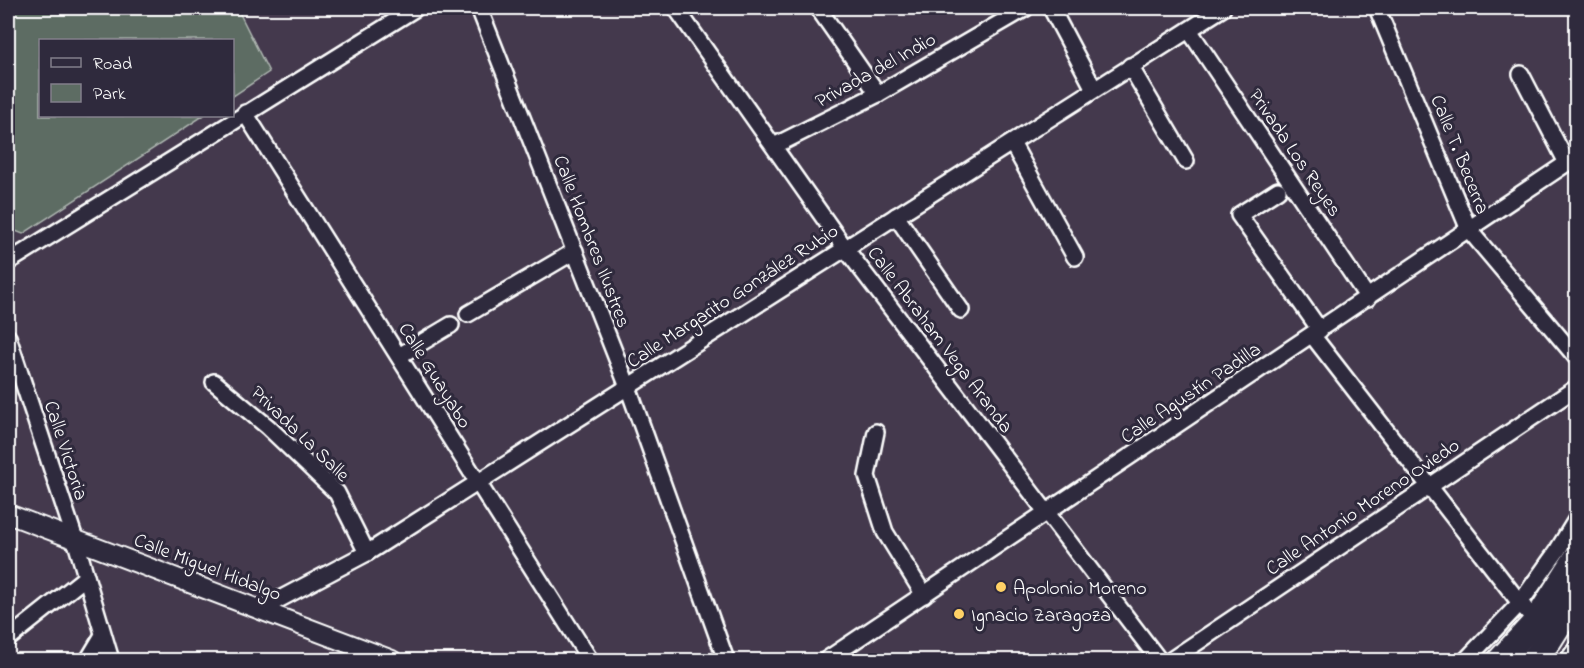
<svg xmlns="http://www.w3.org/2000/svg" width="1584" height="668" font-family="'Indie Flower',sans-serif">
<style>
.green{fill:#5d6c63;stroke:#aeb6b1;stroke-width:1.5}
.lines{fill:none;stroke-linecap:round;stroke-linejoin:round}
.minor-casing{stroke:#fff;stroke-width:20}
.tertiary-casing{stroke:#fff;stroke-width:22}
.trunk-casing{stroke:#fff;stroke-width:28}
.minor{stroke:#2f2a3d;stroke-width:15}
.tertiary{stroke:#2f2a3d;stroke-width:18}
.trunk{stroke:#2f2a3d;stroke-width:24}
.poi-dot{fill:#ffd166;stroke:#2f2a3d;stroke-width:2}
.labels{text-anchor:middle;stroke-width:6;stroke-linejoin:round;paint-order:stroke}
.street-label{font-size:20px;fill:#fff;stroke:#2f2a3d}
.poi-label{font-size:20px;fill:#fff;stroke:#2f2a3d;text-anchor:start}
</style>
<rect width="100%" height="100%" fill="#44394d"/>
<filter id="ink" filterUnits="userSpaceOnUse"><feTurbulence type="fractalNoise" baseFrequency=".0167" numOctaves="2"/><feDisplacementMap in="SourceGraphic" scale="12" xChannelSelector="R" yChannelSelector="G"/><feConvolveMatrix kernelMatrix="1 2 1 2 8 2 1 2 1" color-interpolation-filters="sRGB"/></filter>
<g filter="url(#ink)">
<!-- green -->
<path class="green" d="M8 8H237L269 72 233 96 232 40H40V116H203L23 234 8 228Z"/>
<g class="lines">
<!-- minor casing -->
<g class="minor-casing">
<g id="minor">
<path d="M479 8 628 387 726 660"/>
<path d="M676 8 845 248 1159 660"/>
<path d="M818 8 878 94"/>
<path d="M1051 8 1094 89"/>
<path d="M1377 8 1469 230 1576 357"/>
<path d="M1189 30 1368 298"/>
<path d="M1130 66 1186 161"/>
<path d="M1521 74 1567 163"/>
<path d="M245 113 590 660"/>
<path d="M1012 143 1075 257"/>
<path d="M774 146 878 94 1026 8"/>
<path d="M1278 190 1239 215 1320 330"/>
<path d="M896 216 961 310"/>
<path d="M8 262 416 8"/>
<path d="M468 314 575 251"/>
<path d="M1312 335 1520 603 1536 621"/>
<path d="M8 337 75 539 111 660"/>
<path d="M399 356 451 325"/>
<path d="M214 382 268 427 337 493 367 553"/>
<path d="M876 432 867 476 885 532 924 595"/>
<path d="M259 610 367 553 1223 8"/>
<path d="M8 639 86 577"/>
<path d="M88 660 103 635"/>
<path d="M826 660 1576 157"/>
<path d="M1171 660 1576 388"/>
<path d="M1466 660 1520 603 1557 551 1576 520"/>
<path d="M1568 660 1576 649"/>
</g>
</g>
<!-- tertiary casing -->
<g class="tertiary-casing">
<path id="tertiary" d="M8 514 392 660"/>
</g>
<!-- trunk casing -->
<g class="trunk-casing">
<g id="trunk">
<path d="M1500 660 1536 621 1576 558"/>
<path d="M1532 660 1549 641 1576 598"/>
</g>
</g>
<!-- minor -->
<use href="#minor" class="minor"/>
<!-- tertiary -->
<use href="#tertiary" class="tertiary"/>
<!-- trunk -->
<use href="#trunk" class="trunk"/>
</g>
</g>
<!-- markers -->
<g class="poi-dot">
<circle cx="1001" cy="587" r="6"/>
<circle cx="959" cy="614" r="6"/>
</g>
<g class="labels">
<!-- street labels -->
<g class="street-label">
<text transform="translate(875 69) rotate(-29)" y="7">Privada del Indio</text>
<text transform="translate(1296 152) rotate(56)" y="7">Privada Los Reyes</text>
<text transform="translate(1461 154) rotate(68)" y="7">Calle T. Becerra</text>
<text transform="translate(593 241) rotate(69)" y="7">Calle Hombres Ilustres</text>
<text transform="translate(732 295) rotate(-33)" y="7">Calle Margarito González Rubio</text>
<text transform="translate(941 339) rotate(53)" y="7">Calle Abraham Vega Aranda</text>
<text transform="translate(436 375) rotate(58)" y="7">Calle Guayabo</text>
<text transform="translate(1190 392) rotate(-34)" y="7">Calle Agustín Padilla</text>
<text transform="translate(301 433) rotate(44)" y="7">Privada La Salle</text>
<text transform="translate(67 450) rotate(72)" y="7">Calle Victoria</text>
<text transform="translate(1362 506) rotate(-34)" y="7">Calle Antonio Moreno Oviedo</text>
<text transform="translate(208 566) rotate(21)" y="7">Calle Miguel Hidalgo</text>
</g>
<!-- poi labels -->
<g class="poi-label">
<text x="1013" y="594">Apolonio Moreno</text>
<text x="971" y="621">Ignacio Zaragoza</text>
</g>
</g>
<!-- margin -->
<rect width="1584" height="668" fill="none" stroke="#2f2a3d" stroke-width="30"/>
<rect x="15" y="15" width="1554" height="638" fill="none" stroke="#fff" stroke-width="2" filter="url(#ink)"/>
<!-- legend -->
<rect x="39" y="39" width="195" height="78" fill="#2f2a3d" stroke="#827f8b" stroke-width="1.5"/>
<rect x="51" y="58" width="30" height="9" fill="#2f2a3d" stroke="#827f8b" stroke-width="1.5"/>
<text x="93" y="69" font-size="18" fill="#ffffff">Road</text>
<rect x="51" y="84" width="30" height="18" fill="#5d6c63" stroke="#827f8b" stroke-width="1.5"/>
<text x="93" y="99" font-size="18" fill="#ffffff">Park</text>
</svg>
